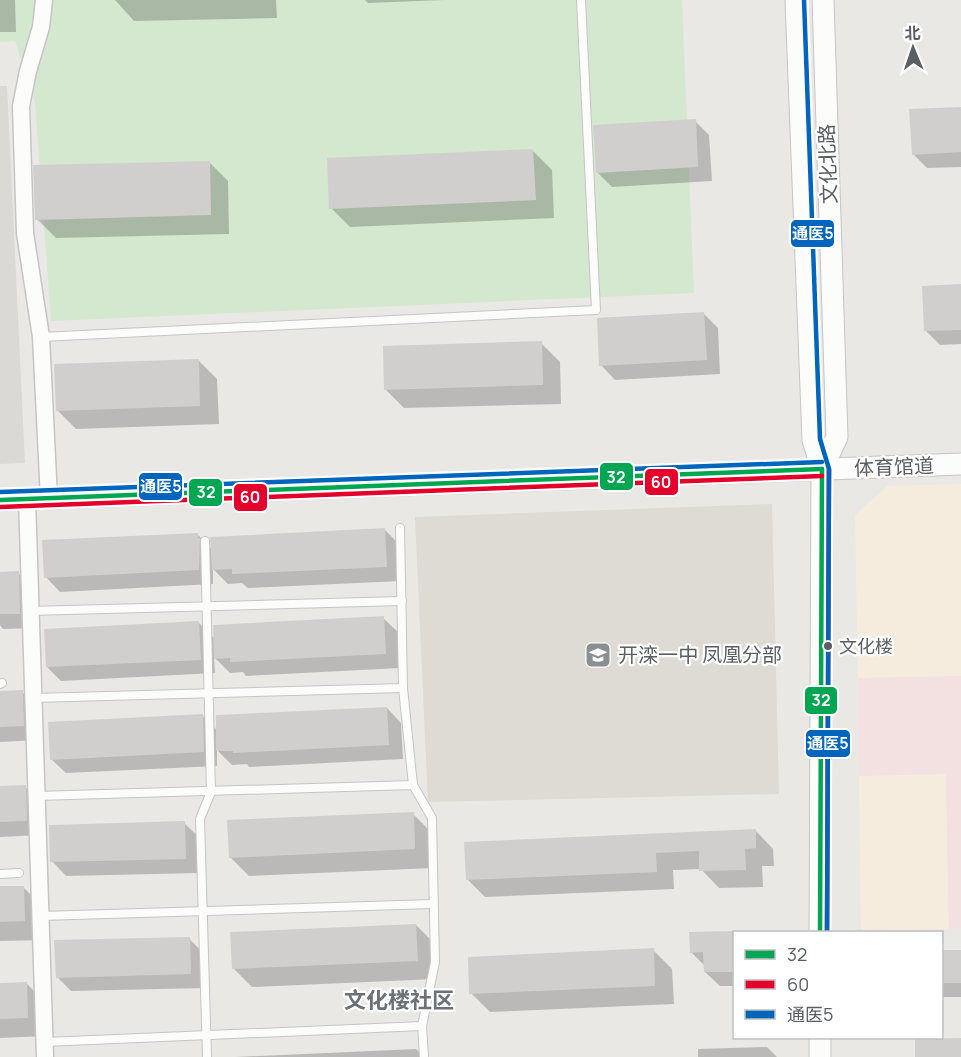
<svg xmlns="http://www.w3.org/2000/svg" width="961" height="1057" font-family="Manrope,'Noto Sans SC',sans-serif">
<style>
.commercial{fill:#f5ecdd}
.industrial{fill:#dbd9d6}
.education{fill:#dedad4}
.medical{fill:#f3e1e1}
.green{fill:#d4e7cf}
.shadow{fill:#0003}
.building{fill:#d1cfce}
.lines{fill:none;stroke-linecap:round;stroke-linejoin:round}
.service-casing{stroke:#c6c5c6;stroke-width:10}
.minor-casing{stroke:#c6c5c6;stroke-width:19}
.tertiary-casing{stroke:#c6c5c6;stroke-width:23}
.service{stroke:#fcfcfb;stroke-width:8}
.minor{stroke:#fcfcfb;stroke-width:16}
.tertiary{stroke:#fcfcfb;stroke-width:21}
.bus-1-casing{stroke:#fff;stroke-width:9}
.bus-2-casing{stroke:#fff;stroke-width:9}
.bus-3-casing{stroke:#fff;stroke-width:9}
.bus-1{stroke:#00a651;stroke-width:4.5}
.bus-2{stroke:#e4002b;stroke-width:4.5}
.bus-3{stroke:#0065bd;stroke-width:4.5}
.bus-dot{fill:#5a5f63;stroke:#fff;stroke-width:2}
.labels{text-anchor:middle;stroke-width:4.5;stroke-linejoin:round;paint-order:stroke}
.bus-label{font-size:18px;fill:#5a5f63;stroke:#fff;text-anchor:start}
.street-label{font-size:20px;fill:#5a5f63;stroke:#fff}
.poi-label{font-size:20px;fill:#5a5f63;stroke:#fff;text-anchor:start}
.quarter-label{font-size:22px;font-weight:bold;fill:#6b7175;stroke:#fff}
.line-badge{stroke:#fff;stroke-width:2}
.badge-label{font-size:16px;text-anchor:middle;font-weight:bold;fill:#fff}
</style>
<rect width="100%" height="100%" fill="#eae8e5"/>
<!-- commercial -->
<g class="commercial">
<path d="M961 484V676L858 678 855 515 887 486Z"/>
<path d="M946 774 949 929 861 930 859 776Z"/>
</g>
<!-- industrial -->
<path class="industrial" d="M0 86H7L25 463 0 464Z"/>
<!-- education -->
<path class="education" d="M772 504 779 794 428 802 415 517Z"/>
<!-- medical -->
<path class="medical" d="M961 676V928L949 929 946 774 859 776 858 678Z"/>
<!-- green -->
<path class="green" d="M0 0H682L694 293 51 321 35 102 15 41 0 42Z"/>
<!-- shadow -->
<g class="shadow">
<path d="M0 0H15L16 32H0Z"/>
<path d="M115 0H276L277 18 134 21Z"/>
<path d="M365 0H444L368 3Z"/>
<path d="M961 108V167L927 168 913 154Z"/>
<path d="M695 121 709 135 712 181 612 187 597 172Z"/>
<path d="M533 151 552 170 554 218 350 227 331 208Z"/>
<path d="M209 162 228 181 229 234 56 238 37 219Z"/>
<path d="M961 285V344L940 345 926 331Z"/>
<path d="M703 313 718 328 720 374 615 380 601 365Z"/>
<path d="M541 343 560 362 561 404 404 408 385 389Z"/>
<path d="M198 360 217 379 219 424 76 429 57 410Z"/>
<path d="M385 530 399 544 401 581 248 588 242 583 228 584 213 569V584L60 592 46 577 197 534 212 549Z"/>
<path d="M18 573 33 587 34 628 3 629 0 625V574Z"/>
<path d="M383 618 398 632 400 668 246 676 243 672 230 673 214 657 215 673 61 681 47 667 199 623 215 639Z"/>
<path d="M22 692 36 706 38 740 0 742V693Z"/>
<path d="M387 708 401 723 403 759 249 767 247 764 232 765 217 750V766L66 773 51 759 202 715 217 730Z"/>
<path d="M25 787 40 801 41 835 0 837V788Z"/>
<path d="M413 814 432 833 433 868 249 876 230 857Z"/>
<path d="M184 823 199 837V873L66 876 52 861Z"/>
<path d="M756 831 773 849 774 866H762L763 887 719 888 701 869 673 870 674 889 485 897 467 879Z"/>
<path d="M23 887 42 906 44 940 0 941V888Z"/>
<path d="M416 925 435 944 436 979 252 987 233 968Z"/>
<path d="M734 933V986H720L705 972V966L691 952Z"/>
<path d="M189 939 204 953 205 988 71 991 57 977Z"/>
<path d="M653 950 672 969 674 1004 490 1012 471 993Z"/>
<path d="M961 951V997H942V952Z"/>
<path d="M26 983 45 1002 46 1036 0 1038V984Z"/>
<path d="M767 1047 777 1057H698V1049Z"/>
<path d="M416 1049 425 1057H235Z"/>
</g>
<!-- building -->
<g class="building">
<path d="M961 107V152L912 155 909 109Z"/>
<path d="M696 119 698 167 596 173 593 125Z"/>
<path d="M533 149 536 200 329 209 327 158Z"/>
<path d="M210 161 211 215 35 220 33 165Z"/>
<path d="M961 284V330L924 331 922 286Z"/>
<path d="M704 312 707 360 599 366 597 318Z"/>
<path d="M542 341 543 385 384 390 383 346Z"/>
<path d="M199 359 200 406 56 411 54 364Z"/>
<path d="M385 528 387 567 232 574V569L212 570 210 537Z"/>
<path d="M198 533V538H200L199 570 44 578 42 540Z"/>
<path d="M19 571 20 614H0V572Z"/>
<path d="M384 616 386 654 230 662V658L214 659 213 625Z"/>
<path d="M199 621 201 660 46 667 44 629Z"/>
<path d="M23 690 24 726 0 727V691Z"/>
<path d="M387 707 389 745 233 753V751H216V715Z"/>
<path d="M203 714 204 752 50 760 48 722Z"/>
<path d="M26 785 27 821 0 822V786Z"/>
<path d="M414 812 415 849 229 858 227 820Z"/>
<path d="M185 821 186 859 50 862 49 825Z"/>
<path d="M756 829V848L745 849 746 870 699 871V851L656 853 657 872 466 880 464 842Z"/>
<path d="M0 886H24L25 921 0 922Z"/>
<path d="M416 924 418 961 232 969 230 932Z"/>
<path d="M735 931V972H704L703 952 690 953 689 932Z"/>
<path d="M190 937 191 974 56 978 54 940Z"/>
<path d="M654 948 655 986 469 994 468 957Z"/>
<rect x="942" y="950" width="19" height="33"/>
<path d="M27 982 28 1018 0 1019V983Z"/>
<path d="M961 1038V1057H915V1039Z"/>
</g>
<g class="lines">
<!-- service casing -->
<g class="service-casing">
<g id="service">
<path d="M41 337 596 310 581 0"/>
<path d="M400 528 403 688 413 785"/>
<path d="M205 541 211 792 200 819 207 1057"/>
<path d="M30 611 402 601"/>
<path d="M0 684 2 683"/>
<path d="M33 698 403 688"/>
<path d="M36 796 413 785 432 818 435 962 422 1026 424 1057"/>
<path d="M0 874 19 873"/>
<path d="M41 916 433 904"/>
<path d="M45 1042 422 1026"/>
</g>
</g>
<!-- minor casing -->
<g class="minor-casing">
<g id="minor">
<path d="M44 0 41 27 28 71 21 106 25 233 41 337 49 498"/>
<path d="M27 499 45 1057"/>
</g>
</g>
<!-- tertiary casing -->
<g class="tertiary-casing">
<g id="tertiary">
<path d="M796 0 813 440 822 469 820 932"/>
<path d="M822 469 837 437 823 0"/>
<path d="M0 500 961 464"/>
<path d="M820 1057V1038"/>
</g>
</g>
<!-- service -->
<use href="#service" class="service"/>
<!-- minor -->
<use href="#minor" class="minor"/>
<!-- tertiary -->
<use href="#tertiary" class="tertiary"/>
<!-- bus-1 casing -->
<g class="bus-1-casing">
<g id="bus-1">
<path d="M0 500 822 469"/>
<path d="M820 932 822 469"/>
</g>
</g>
<!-- bus-2 casing -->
<g class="bus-2-casing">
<g id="bus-2">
<path d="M0 507 822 476"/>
<path d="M827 932 829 469"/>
</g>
</g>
<!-- bus-3 casing -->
<g class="bus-3-casing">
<g id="bus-3">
<path d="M804 0 820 439 829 469 827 932"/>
<path d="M0 492 822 462"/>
</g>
</g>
<!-- bus-1 -->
<use href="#bus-1" class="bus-1"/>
<!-- bus-2 -->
<use href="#bus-2" class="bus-2"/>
<!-- bus-3 -->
<use href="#bus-3" class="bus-3"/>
</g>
<!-- icons -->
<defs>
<g id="school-square" transform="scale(1.35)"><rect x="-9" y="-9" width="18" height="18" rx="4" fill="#8c8f90" stroke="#fff"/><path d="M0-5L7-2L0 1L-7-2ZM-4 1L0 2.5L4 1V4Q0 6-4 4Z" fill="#fff"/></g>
</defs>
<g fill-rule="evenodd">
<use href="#school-square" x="598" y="655"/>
</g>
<!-- markers -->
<circle class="bus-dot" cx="828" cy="646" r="5"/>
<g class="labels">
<!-- bus labels -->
<g class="bus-label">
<text x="839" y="653">文化楼</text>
</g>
<!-- street labels -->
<g class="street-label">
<text transform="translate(828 164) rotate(-92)" y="7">文化北路</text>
<text transform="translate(894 467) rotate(-2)" y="7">体育馆道</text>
</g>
<!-- poi labels -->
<g class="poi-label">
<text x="618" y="662">开滦一中 凤凰分部</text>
</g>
<!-- quarter labels -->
<g class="quarter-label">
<text x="399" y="1008">文化楼社区</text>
</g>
</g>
<g class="line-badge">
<rect x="790" y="219" width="45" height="29" rx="6" fill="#0065bd"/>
<rect x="599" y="462" width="35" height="29" rx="6" fill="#00a651"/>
<rect x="644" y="468" width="35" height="28" rx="6" fill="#e4002b"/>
<rect x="138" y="472" width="45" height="29" rx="6" fill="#0065bd"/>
<rect x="188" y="478" width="35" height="29" rx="6" fill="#00a651"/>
<rect x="233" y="483" width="35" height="29" rx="6" fill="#e4002b"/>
<rect x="804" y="686" width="34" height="29" rx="6" fill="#00a651"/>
<rect x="805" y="729" width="46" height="29" rx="6" fill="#0065bd"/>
</g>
<g class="badge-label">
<text x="813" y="239">通医5</text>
<text x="616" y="483">32</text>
<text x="661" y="488">60</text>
<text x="161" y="492">通医5</text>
<text x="206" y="498">32</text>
<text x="250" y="503">60</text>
<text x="821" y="706">32</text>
<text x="828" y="749">通医5</text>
</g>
<!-- legend -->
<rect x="733" y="931" width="210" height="108" fill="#ffffff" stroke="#bdbfc1" stroke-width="1.5"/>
<rect x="745" y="950" width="30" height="9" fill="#00a651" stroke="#bdbfc1" stroke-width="1.5"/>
<text x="787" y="961" font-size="18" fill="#5a5f63">32</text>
<rect x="745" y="980" width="30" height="9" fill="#e4002b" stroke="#bdbfc1" stroke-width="1.5"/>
<text x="787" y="991" font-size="18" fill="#5a5f63">60</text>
<rect x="745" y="1010" width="30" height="9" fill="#0065bd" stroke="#bdbfc1" stroke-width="1.5"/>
<text x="787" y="1021" font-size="18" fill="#5a5f63">通医5</text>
<!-- north arrow -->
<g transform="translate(913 48) rotate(358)" stroke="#ffffff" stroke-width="4.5" paint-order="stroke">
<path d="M0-4.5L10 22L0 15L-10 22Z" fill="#5a5f63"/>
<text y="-9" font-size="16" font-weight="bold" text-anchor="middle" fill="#5a5f63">北</text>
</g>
</svg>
